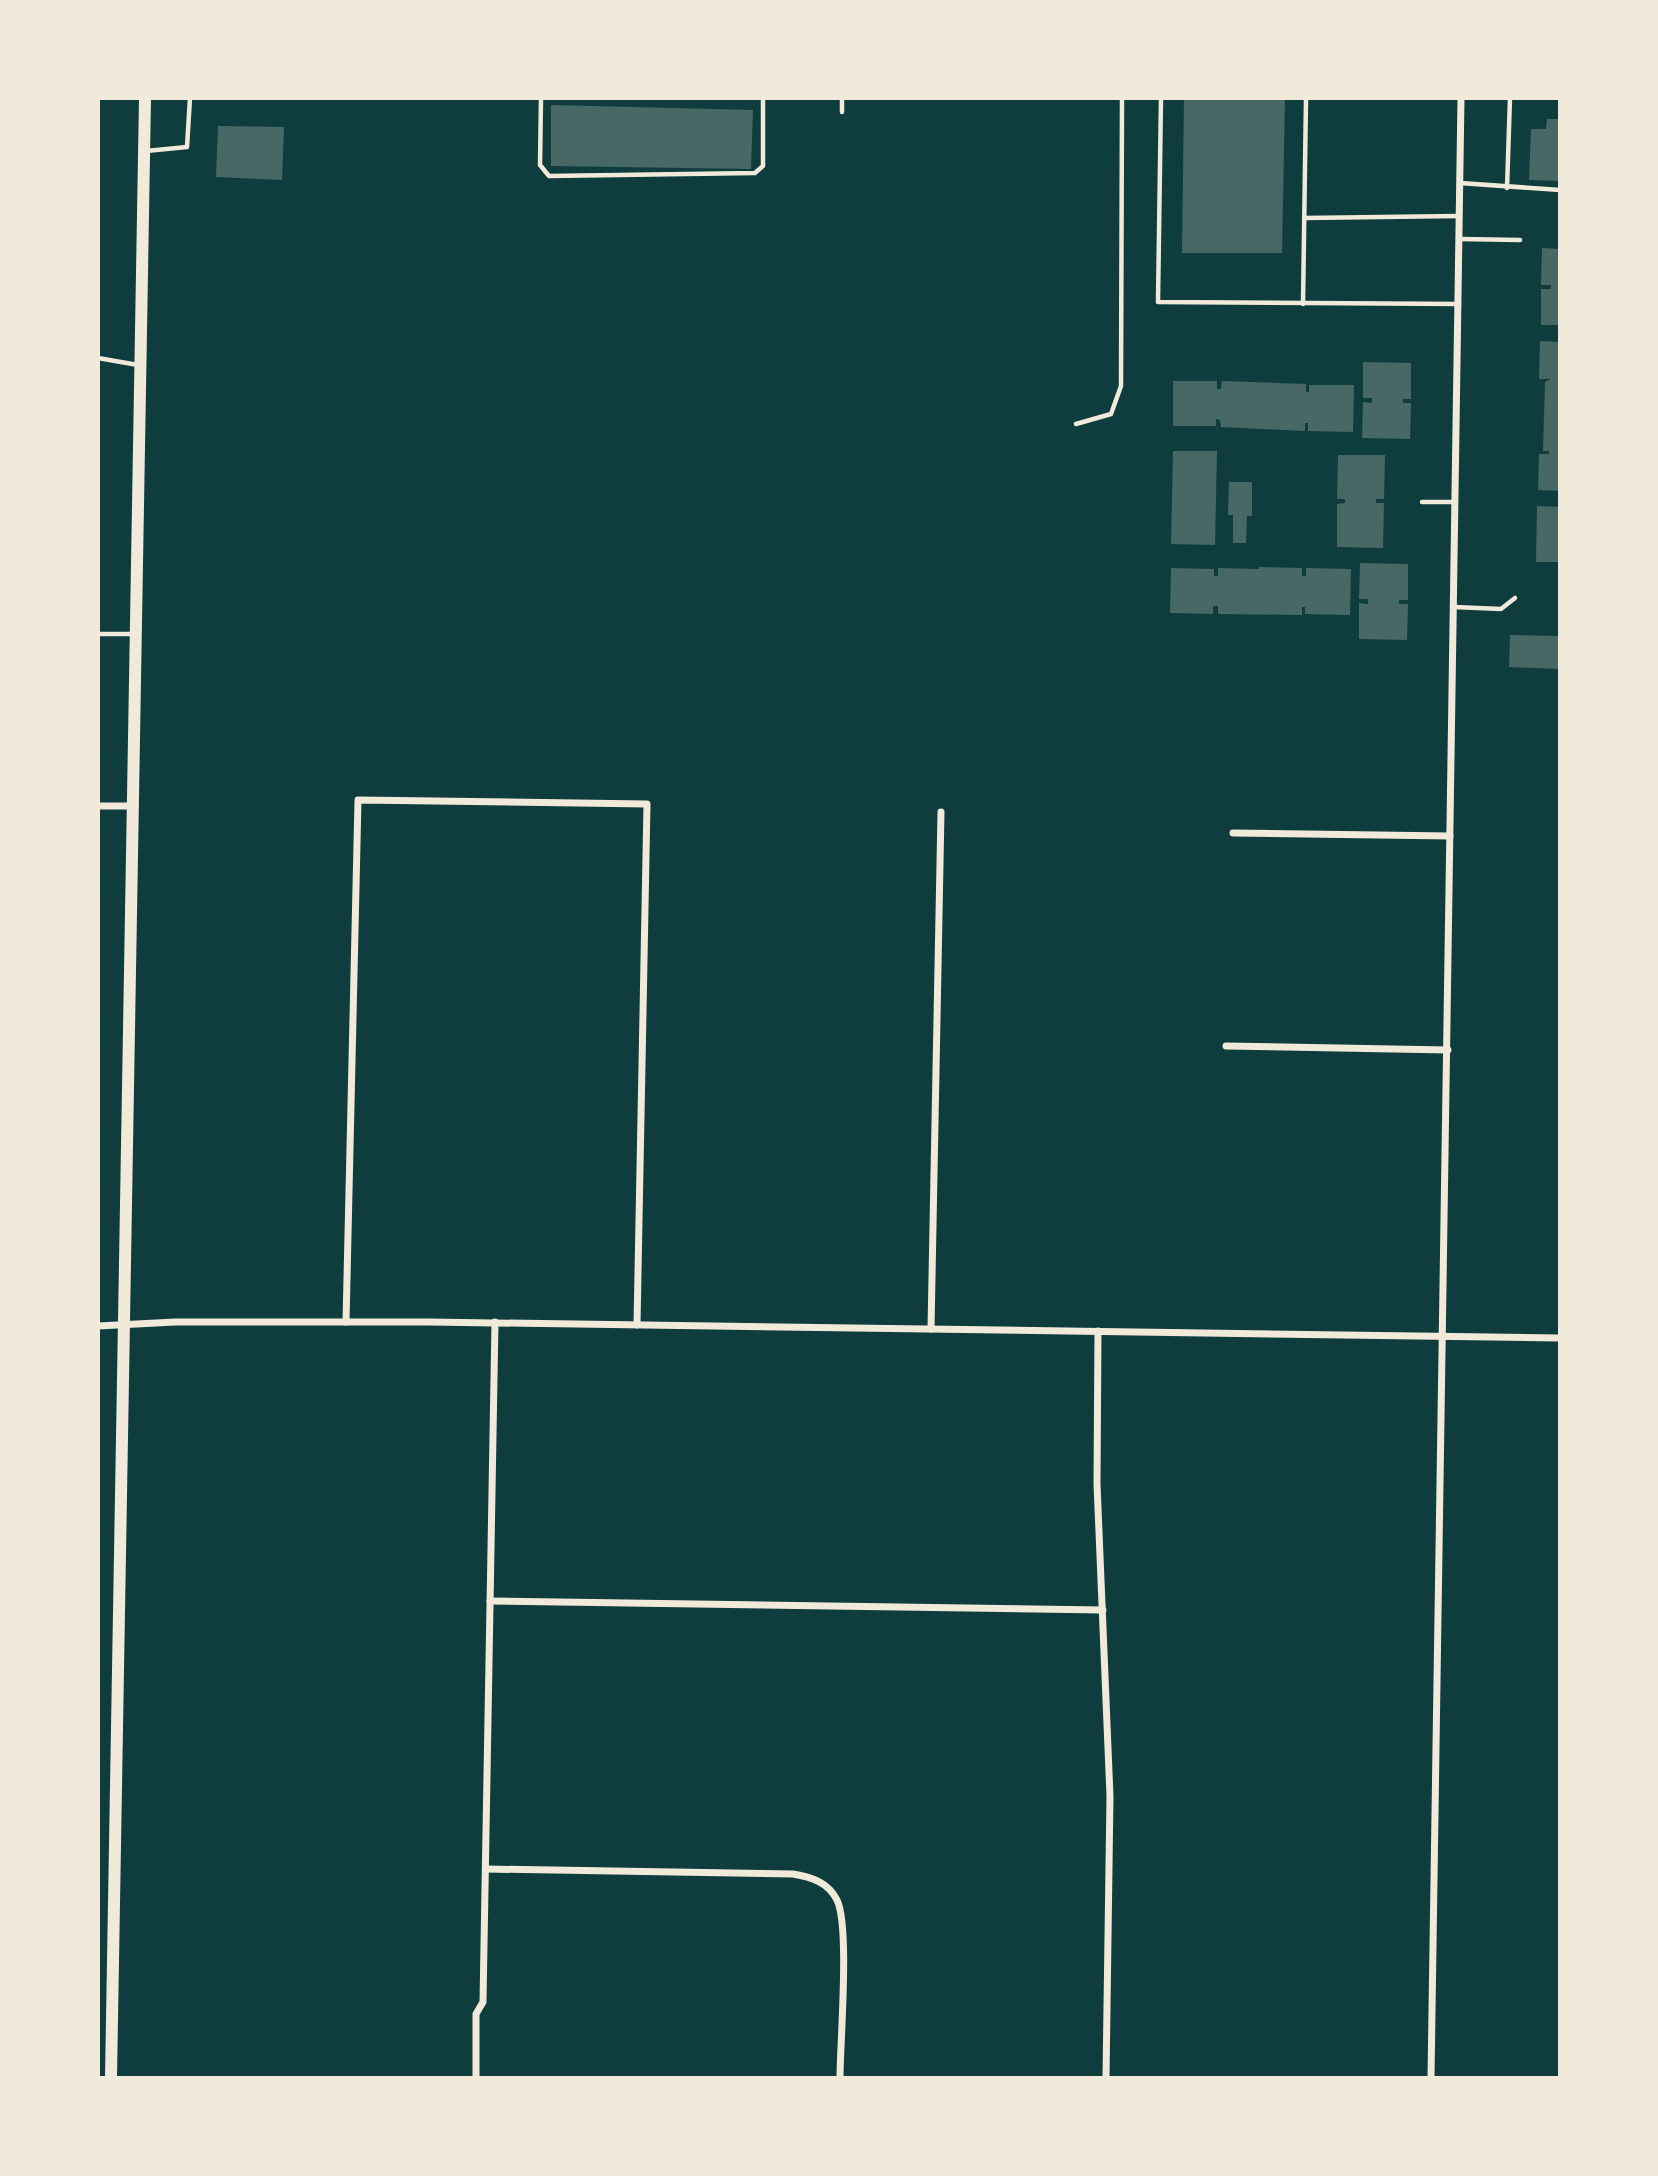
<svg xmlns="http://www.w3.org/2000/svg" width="1658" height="2176" font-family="Karla,sans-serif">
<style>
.building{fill:#486865}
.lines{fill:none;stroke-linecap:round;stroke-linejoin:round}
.service{stroke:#f1e9da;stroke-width:4.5}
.minor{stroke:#f1e9da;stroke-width:7}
.tertiary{stroke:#f1e9da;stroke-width:12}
</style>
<rect width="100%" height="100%" fill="#0f3d3e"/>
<!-- building -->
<g class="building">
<path d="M1184 98H1285L1282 253H1182Z"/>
<path d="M551 105 753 110 751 169 551 166Z"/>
<path d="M1547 119H1560V181L1529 180 1531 129H1546Z"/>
<path d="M218 126 284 127 282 180 216 177Z"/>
<path d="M1542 248 1560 249V325H1541V289H1551V285H1541Z"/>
<path d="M1540 341 1560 342V491L1538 490 1539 454H1549V451H1543L1545 382 1551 379H1539Z"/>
<path d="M1363 362 1411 363V399H1403V403H1411L1410 439 1362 438 1363 402 1372 403V398H1363Z"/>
<path d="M1173 381H1217V389H1221L1222 381 1306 384V392H1309V385H1354L1353 432 1308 431V423H1305V431L1221 427 1220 420 1216 419V426H1173Z"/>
<path d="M1173 451H1217L1215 545 1171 544Z"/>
<path d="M1338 455H1385L1384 499H1376V503H1384L1383 548 1337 547V504L1345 503V499H1337Z"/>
<path d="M1229 482H1252V516H1247L1246 543H1233V515H1228Z"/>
<path d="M1537 506 1560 507V562H1536Z"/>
<path d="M1360 563 1408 564V600H1399V604H1408L1407 640 1359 639V603L1368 604V599H1359Z"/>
<path d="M1259 567 1302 568V576H1306V568L1351 569 1350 615 1305 614V607H1302V615L1218 614V606H1213V614L1170 613 1171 568 1214 569V576H1218V568L1259 569Z"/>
<path d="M1510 635 1560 636V669L1509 667Z"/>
</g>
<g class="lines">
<!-- service -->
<g class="service">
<path d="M541 98 540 165 549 176 755 173 763 166V98"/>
<path d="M1161 98 1158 302 1459 304"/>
<path d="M842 112V98"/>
<path d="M146 151 187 147 190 98"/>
<path d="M1460 183 1560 190"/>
<path d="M1507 188 1510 98"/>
<path d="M1304 218 1459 216"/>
<path d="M1459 239 1520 240"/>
<path d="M1303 304 1306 98"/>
<path d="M98 358 138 365"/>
<path d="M1076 424 1111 414 1121 386 1122 98"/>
<path d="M1422 502H1454"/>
<path d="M1454 607 1501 609 1515 598"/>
<path d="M98 634H133"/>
</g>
<!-- minor -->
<g class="minor">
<path d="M98 806H135"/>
<path d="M1233 833 1450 836"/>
<path d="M1226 1046 1448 1050"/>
<path d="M346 1322 358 800 647 804 637 1325"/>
<path d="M98 1326 175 1322H430L1560 1338"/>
<path d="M931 1329 941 812"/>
<path d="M1098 1331 1097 1484 1110 1796 1106 2078"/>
<path d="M490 1601 1103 1610"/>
<path d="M486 1869 793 1874C811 1877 828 1882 837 1900 850 1927 840 2042 840 2078"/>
<path d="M476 2078V2014L483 2002 495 1322"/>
<path d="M1431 2078 1461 98"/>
</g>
<!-- tertiary -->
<path class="tertiary" d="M111 2078 145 98"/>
</g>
<!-- border -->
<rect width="1658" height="2176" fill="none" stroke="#f1e9da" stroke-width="200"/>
</svg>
